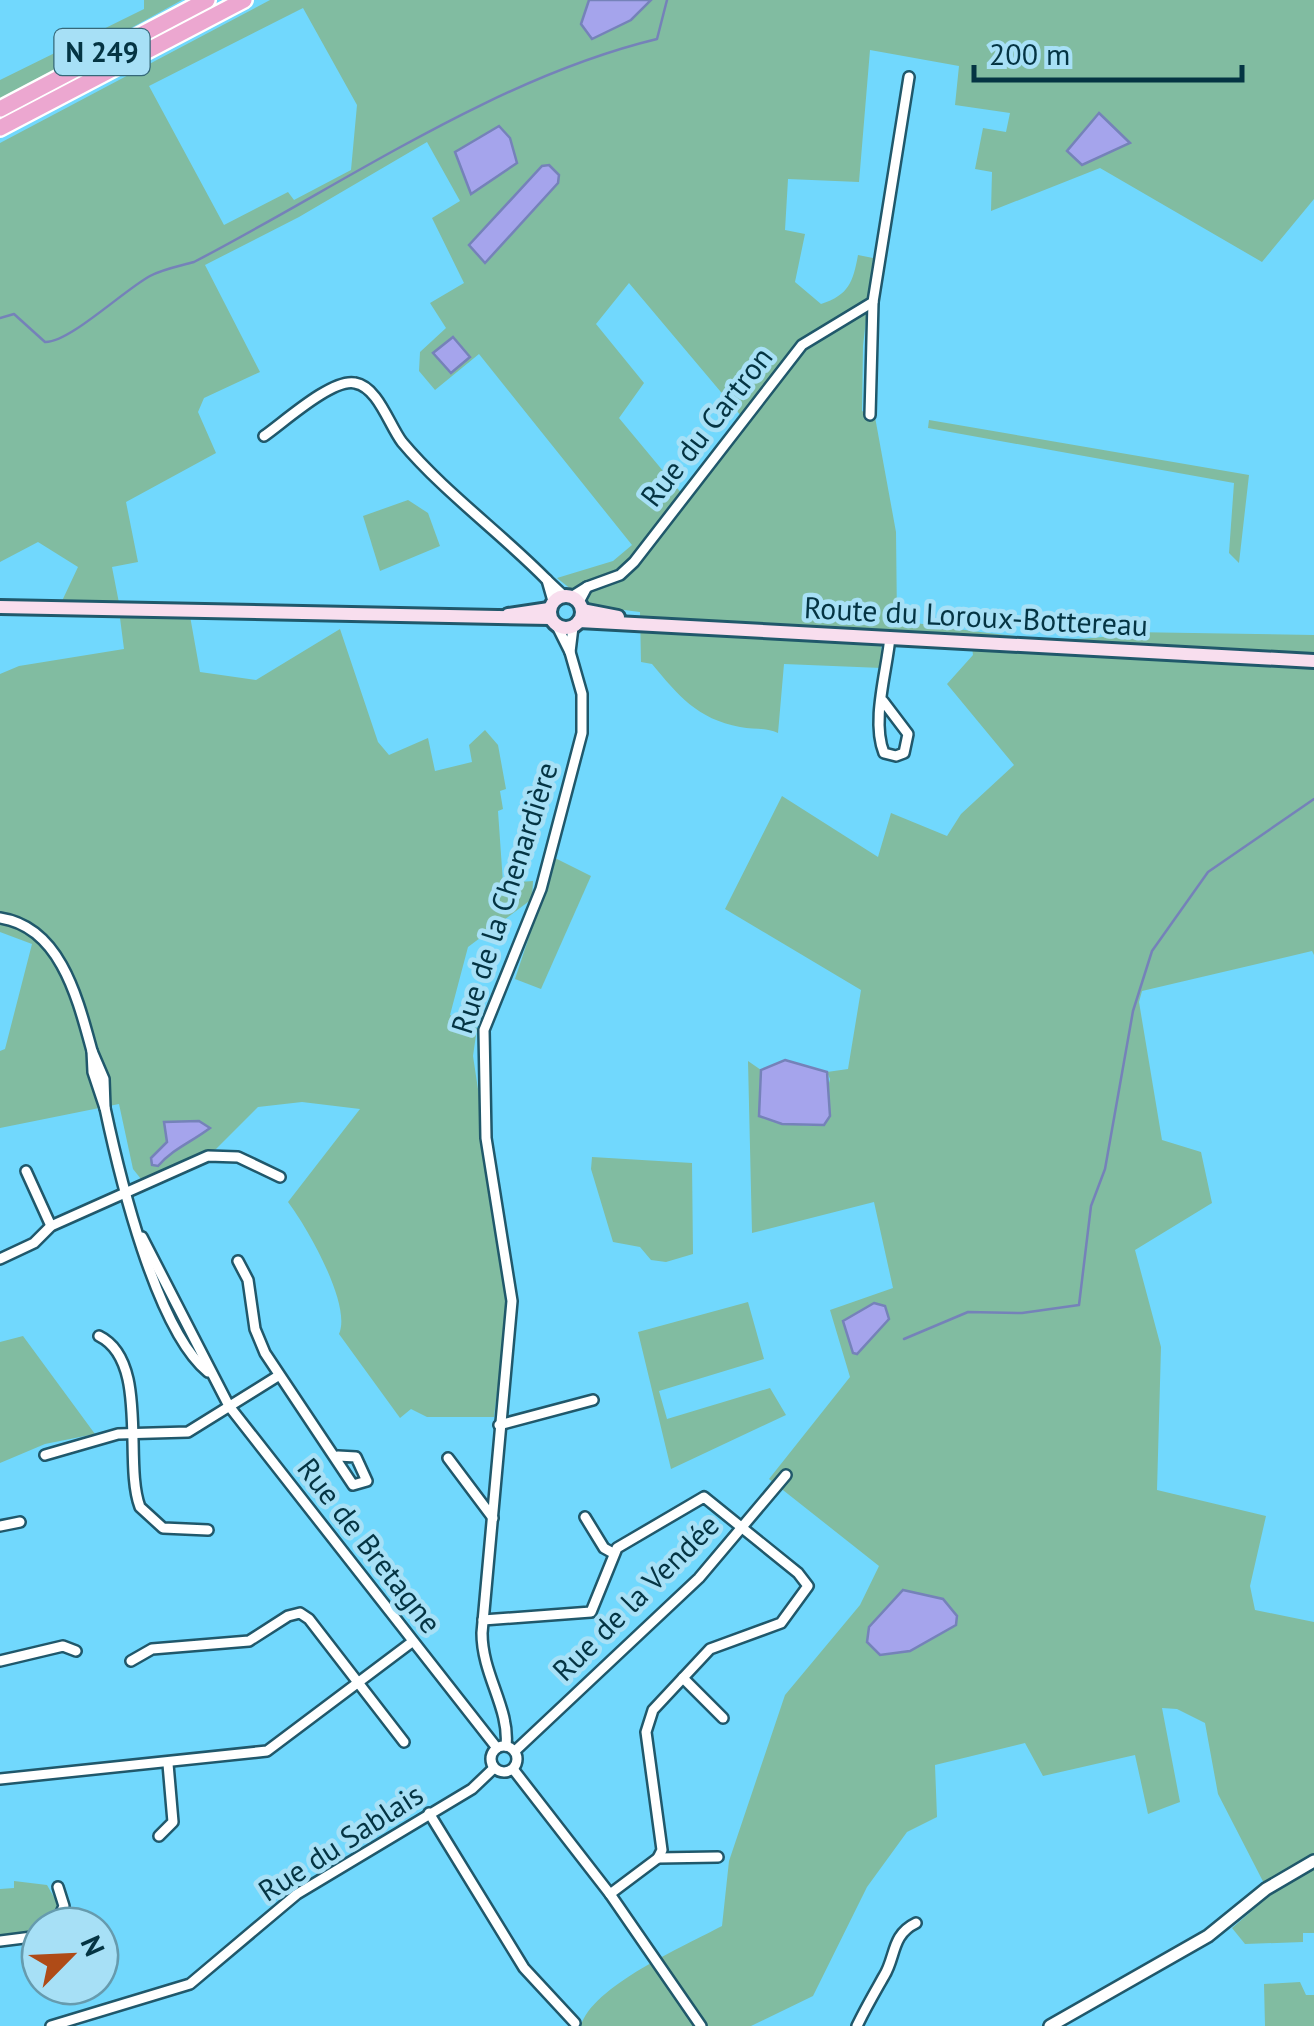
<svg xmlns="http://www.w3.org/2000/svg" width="1314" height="2026" font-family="'PT Sans',sans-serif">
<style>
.green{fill:#81bca1;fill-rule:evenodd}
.water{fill:#a5a4ec;stroke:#7582b9;stroke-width:2.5}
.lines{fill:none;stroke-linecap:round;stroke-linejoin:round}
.stream{stroke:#7582b9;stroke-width:2.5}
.minor-casing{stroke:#20586b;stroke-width:14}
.tertiary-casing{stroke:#20586b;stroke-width:16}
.secondary-casing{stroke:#20586b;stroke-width:18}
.trunk-casing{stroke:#fff;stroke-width:20}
.minor{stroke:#fff;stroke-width:9}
.tertiary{stroke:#fff;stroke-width:11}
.secondary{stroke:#f8deee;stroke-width:12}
.trunk{stroke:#eca7d0;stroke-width:15}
.labels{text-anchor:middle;stroke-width:9;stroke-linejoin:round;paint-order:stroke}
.shield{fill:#a7e0f6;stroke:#356879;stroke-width:2.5}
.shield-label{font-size:28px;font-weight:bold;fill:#043443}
.street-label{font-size:30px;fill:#043443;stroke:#a7e0f6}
</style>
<rect width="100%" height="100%" fill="#71d8fd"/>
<!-- green -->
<g class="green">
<path d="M144 0H182L0 100V80L144 9Z"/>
<path d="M270 0H589L581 24 631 20 651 0H1314V199L1262 262 1100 168 991 211 992 172 975 169 983 128 1006 132 1010 113 955 105 959 66 870 50 859 182 788 179 785 230 805 234 795 282 821 304C849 295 853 282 858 255L873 258 863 346 862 411 875 417 896 532 897 621C966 628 1062 650 1129 632L1314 635V955L1312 951 1142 991 1139 1002 1162 1140 1201 1152 1212 1203 1135 1250 1161 1347 1157 1490 1266 1516 1250 1586 1255 1610 1314 1622V1933H1303V1942L1245 1944 1232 1928 1270 1895 1218 1794 1205 1723 1177 1709 1162 1708 1180 1802 1148 1814 1135 1755 1043 1776 1025 1743 935 1765 937 1817 907 1832 867 1887 813 1996 751 2026H581C591 1987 686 1945 722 1926L729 1861 785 1695 860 1605 879 1566 769 1479 850 1377 830 1310 893 1288 874 1202 752 1233 748 1061 761 1070 759 1091 782 1124 818 1126 830 1079 827 1072 848 1069 861 990 725 909 782 796 878 857 891 813 947 836 961 814 1014 765 947 684 973 655 972 647 881 641 882 668 784 664 778 733C764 727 754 730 740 727 697 719 678 695 652 664L641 662 640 612 592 606 557 578 613 561 632 545 479 354 435 390 419 371 420 352 446 328 430 303 464 283 432 218 460 201 427 142 299 217 205 265 260 372 204 398 198 412 216 453 126 502 138 562 112 567 119 603 62 601 78 567 38 542 0 562V143ZM303 8 357 105 351 170 294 200 288 192 224 225 149 86ZM499 126 510 138 517 163 471 193 455 152ZM629 283 747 423 688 501 619 418 644 383 596 324Z"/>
<path d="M929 420 1249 475 1239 563 1229 553 1234 483 928 428Z"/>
<path d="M408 500 428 513 440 546 380 571 363 516Z"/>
<path d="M190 616 200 672 256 680 340 629 378 742 389 755 428 738 435 771 472 762 469 745 485 730 498 745 506 789 500 791 503 809 498 811 503 883 533 881 532 899 468 947 450 1015 477 1028 473 1056 509 1295 494 1417H427L411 1409 400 1418 339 1334C352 1305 307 1227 288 1202L360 1109 302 1102 258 1107 216 1149 141 1179 133 1169 119 1104 0 1128V1051L5 1049 32 944 0 932V674L19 666 124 649 120 618ZM164 1122 209 1128 178 1149 157 1152 167 1142Z"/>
<path d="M555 858 591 876 541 989 515 979Z"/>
<path d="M592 1157 692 1163 693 1254 666 1262 651 1260 640 1247 613 1242 591 1169Z"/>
<path d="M748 1302 764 1359 659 1391 667 1419 770 1388 786 1415 671 1469 638 1332Z"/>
<path d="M23 1336 95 1434 45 1444 0 1463V1342Z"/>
<path d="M14 1881 47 1885 59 1906 57 1917 39 1931 0 1937V1889L14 1888Z"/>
<path d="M1300 1982 1306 1995H1314V2026H1265L1264 1984Z"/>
</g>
<!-- water -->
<g class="water">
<path d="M589 0H651L631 20 592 39 581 24Z"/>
<path d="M1099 113 1130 143 1082 165 1067 151Z"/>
<path d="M499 126 510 138 517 163 471 194 455 152Z"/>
<path d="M549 165 559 175 558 183 485 263 469 245 542 166Z"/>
<path d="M453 337 470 357 451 373 433 353Z"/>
<path d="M785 1060 827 1072 830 1116 824 1125 782 1124 759 1116 761 1070Z"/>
<path d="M199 1121 210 1128C190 1143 174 1148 158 1166L152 1165 151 1158 167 1142 164 1122Z"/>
<path d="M874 1303 885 1306 889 1319 857 1354 853 1353 843 1321Z"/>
<path d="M903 1590 943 1599 957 1616 956 1625 910 1651 880 1655 867 1642 869 1627Z"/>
</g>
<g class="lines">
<!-- stream -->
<g class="stream">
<path d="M0 318 14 314 45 342C69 343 124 290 150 276 163 269 180 266 194 262 342 185 495 78 657 39L667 0"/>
<path d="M904 1339 968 1312 1022 1313 1079 1305 1091 1206 1105 1169 1133 1011 1152 951 1208 872 1314 799"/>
</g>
<!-- minor casing -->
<g class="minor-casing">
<g id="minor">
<path d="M870 415 873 302"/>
<path d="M264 436C283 423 332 378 355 383 378 387 389 425 402 442 444 492 501 533 547 580"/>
<path d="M587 587 620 575 634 562 802 345 873 302 909 77"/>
<path d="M571 597 587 587 579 602"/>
<path d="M553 601 547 580 564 596"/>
<path d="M557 626 570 652 573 627"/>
<path d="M883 701 908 734 904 753 896 756 884 753C871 721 887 671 890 637"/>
<path d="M0 918C61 927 78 1000 92 1051"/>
<path d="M92 1051 104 1079 105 1108 93 1072Z"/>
<path d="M105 1108C119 1174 156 1330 208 1372"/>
<path d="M26 1171 51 1226"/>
<path d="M142 1237 229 1406 497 1748"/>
<path d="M0 1259 34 1243 51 1226 208 1156 238 1157 280 1177"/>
<path d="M238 1261 248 1280 255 1329 265 1353 353 1485 367 1481 356 1457 338 1456"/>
<path d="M99 1336C150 1361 123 1463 140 1507L163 1528 208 1530"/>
<path d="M499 1425 593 1400"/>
<path d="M45 1455 118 1434 188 1432 278 1376"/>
<path d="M448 1458 493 1518"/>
<path d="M585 1517 604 1548 613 1553"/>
<path d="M0 1526 20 1522"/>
<path d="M483 1620 591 1612 617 1548 704 1497 798 1573 808 1586 781 1623 710 1649 653 1710 646 1732 662 1850 658 1858 610 1894"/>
<path d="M0 1661 63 1646 76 1651"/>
<path d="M131 1661 152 1649 249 1641 288 1616 300 1613 309 1619 404 1742"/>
<path d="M683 1678 723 1718"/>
<circle cx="504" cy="1759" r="13"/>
<path d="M506 1746C510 1708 482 1675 482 1633L512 1301 486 1138 484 1030 541 889 582 733V694L570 652"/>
<path d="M515 1751 699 1578 786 1475"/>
<path d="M513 1769 610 1894 701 2026"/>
<path d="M0 1779 267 1751 412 1642"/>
<path d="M429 1813 524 1968 575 2023"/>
<path d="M159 1836 173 1822 168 1764"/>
<path d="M658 1858 718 1857"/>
<path d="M55 1926 64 1906 58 1887"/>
<path d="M0 1941 40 1936"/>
<path d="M51 2026 190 1984 297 1894 472 1789 494 1768"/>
<path d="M857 2026C865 2009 875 1992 884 1976 896 1957 891 1935 916 1923"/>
</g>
</g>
<!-- tertiary casing -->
<g class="tertiary-casing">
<path id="tertiary" d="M1050 2026 1208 1936 1266 1889 1314 1861"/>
</g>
<!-- secondary casing -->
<g class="secondary-casing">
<g id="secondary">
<circle cx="566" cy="612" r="16"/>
<path d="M0 607 550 618"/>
<path d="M582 610 618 617"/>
<path d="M508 615 549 609"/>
<path d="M579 621 1314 661"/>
</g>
</g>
<!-- trunk casing -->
<g class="trunk-casing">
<g id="trunk">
<path d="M0 109 207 0"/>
<path d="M0 128 244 0"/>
</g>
</g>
<!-- minor -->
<use href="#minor" class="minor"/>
<!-- tertiary -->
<use href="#tertiary" class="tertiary"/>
<!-- secondary -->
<use href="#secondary" class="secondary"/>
<!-- trunk -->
<use href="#trunk" class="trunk"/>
</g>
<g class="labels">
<!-- shield labels -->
<rect class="shield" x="54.5" y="29" width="95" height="46" rx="8"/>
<g class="shield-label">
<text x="102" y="62">N 249</text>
</g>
<!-- street labels -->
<g class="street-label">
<text transform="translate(707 427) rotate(-52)" y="10">Rue du Cartron</text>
<text transform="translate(976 617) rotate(3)" y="10">Route du Loroux-Bottereau</text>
<text transform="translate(505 898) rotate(-72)" y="10">Rue de la Chenardière</text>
<text transform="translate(369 1546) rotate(52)" y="10">Rue de Bretagne</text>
<text transform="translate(636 1598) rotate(-45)" y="10">Rue de la Vendée</text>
<text transform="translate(341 1843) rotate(-33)" y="10">Rue du Sablais</text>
</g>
</g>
<!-- north arrow -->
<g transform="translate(70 1956) rotate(66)"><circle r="48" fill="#a7e0f6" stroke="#669bae" stroke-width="2.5"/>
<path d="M0-8L18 38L0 25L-18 38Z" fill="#af4b17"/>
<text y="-15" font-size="28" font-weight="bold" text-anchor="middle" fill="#043443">N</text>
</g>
<!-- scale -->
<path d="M974 65v15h268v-15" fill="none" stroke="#043443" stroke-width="5"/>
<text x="989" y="65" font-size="30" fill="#043443" stroke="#a7e0f6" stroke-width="8" paint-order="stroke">200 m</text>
</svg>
